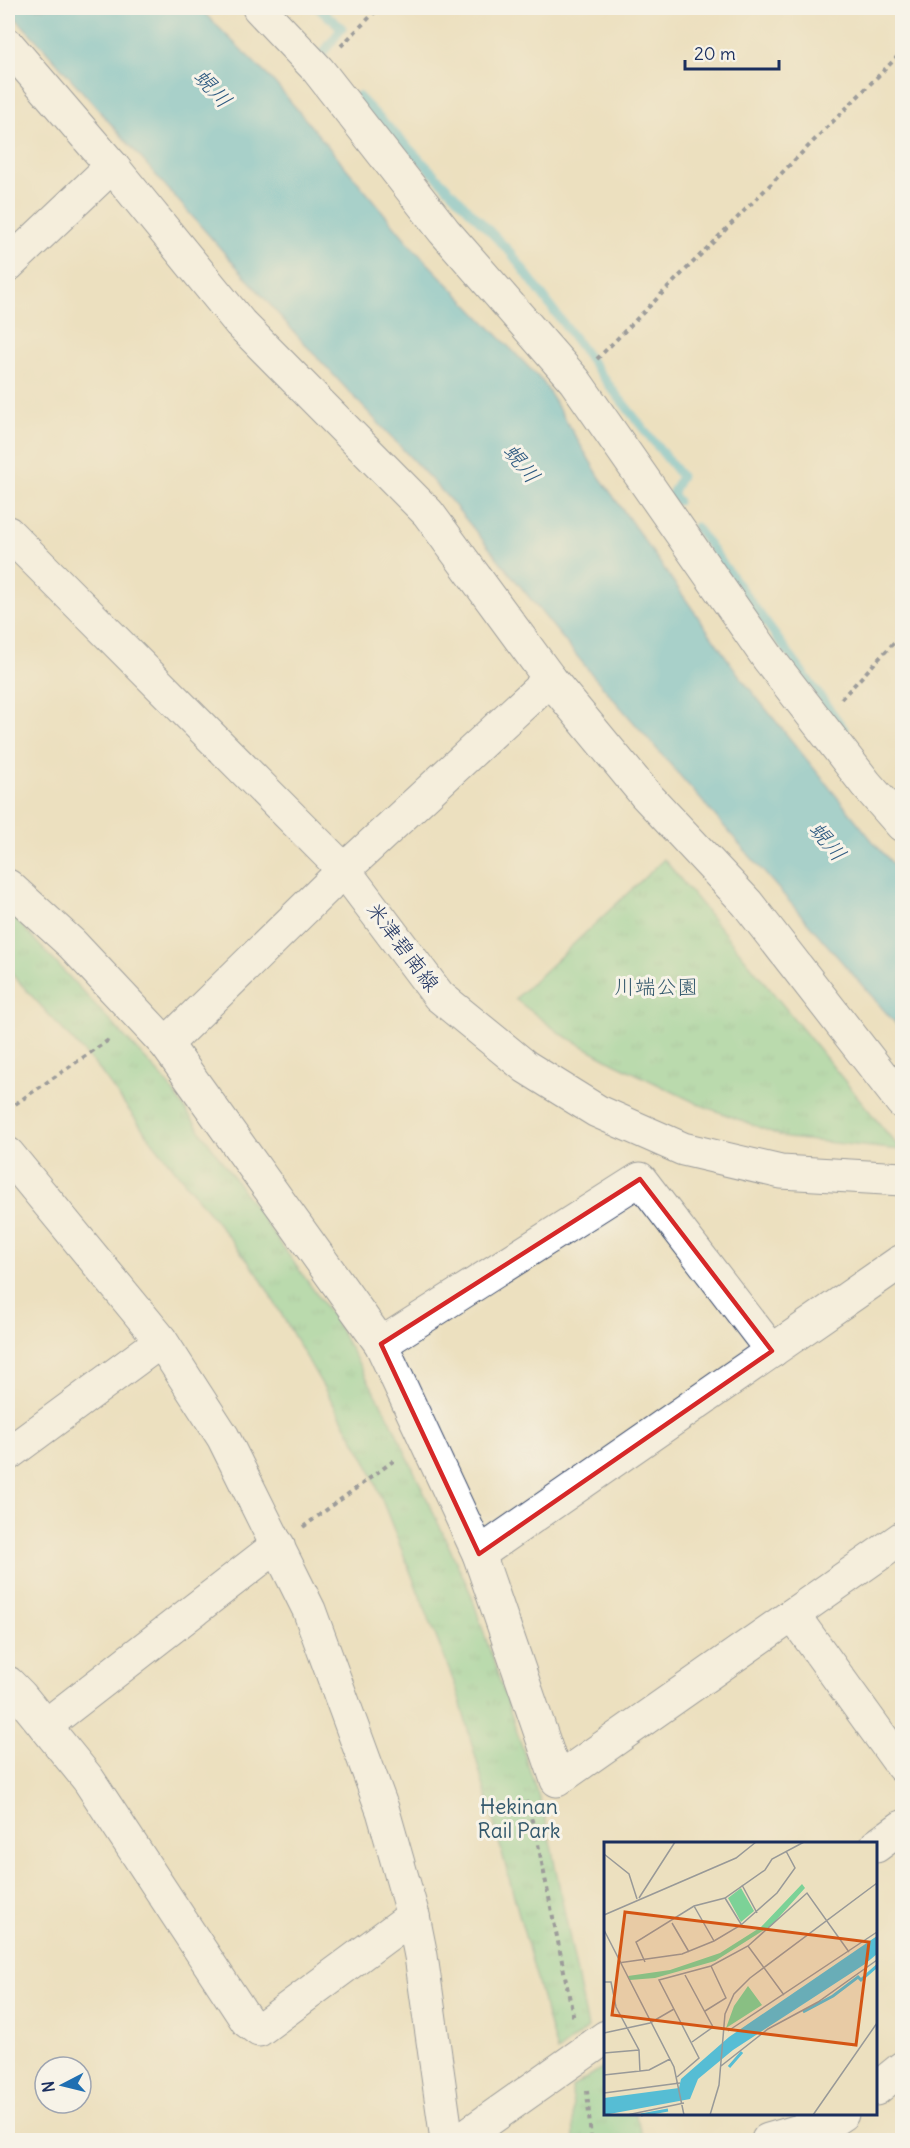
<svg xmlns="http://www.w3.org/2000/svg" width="910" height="2148" font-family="Delius,'Klee One',sans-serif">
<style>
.grass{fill:url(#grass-tufts);stroke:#4c807a;stroke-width:1.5}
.water{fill:#56bdd4;stroke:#387699;stroke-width:1.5}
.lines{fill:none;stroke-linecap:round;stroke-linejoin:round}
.stream{stroke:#56bdd4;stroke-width:9}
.street-casing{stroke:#3a4a6d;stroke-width:35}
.secondary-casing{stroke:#3a4a6d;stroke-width:35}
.path{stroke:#3a4a6d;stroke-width:4;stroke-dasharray:4.5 4.5;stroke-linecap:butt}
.street{stroke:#fff;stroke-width:33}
.secondary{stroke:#fff;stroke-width:33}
.marked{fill:none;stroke:#d62828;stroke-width:4.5;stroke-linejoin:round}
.labels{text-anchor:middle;stroke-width:6;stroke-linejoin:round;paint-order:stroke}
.street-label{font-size:21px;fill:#1b2f5e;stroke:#f7f3e8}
.park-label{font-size:21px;fill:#33586c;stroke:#f7f3e8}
.water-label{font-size:22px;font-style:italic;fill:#2d5a81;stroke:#f7f3e8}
.inset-river{fill:none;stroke:#56bdd4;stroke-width:3}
.inset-road{fill:none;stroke:#989998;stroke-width:1.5}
.view{fill:#d45514;fill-opacity:0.15;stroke:#d45514;stroke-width:3}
.inset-edge{fill:none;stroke:#1b2f5e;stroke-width:3}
</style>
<defs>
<pattern id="grass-tufts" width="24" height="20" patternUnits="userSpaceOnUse" patternTransform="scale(1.5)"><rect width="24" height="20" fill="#7cd297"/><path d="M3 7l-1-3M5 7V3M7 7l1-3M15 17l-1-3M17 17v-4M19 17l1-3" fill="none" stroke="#65ab7e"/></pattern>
</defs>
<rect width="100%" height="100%" fill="#f7f3e8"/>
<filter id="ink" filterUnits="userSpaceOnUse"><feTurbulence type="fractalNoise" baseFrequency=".0167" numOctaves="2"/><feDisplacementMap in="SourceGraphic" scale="12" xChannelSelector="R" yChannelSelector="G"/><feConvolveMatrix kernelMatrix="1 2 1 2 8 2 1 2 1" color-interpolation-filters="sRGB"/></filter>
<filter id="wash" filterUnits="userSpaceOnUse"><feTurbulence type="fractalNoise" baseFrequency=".008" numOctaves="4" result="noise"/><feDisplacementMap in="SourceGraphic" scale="24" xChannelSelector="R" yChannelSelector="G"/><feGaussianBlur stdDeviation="1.35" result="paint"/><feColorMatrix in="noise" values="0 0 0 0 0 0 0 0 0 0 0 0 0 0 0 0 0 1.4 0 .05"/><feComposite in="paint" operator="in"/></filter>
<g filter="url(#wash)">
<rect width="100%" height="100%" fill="#ece0bf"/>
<!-- grass -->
<g class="grass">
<path d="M664 859 901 1150 787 1138 698 1104 614 1063 561 1034 515 999Z"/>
<path d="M8 911 163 1078 332 1316 391 1421 471 1594 545 1816 588 2028 557 2052 457 1690 367 1462 258 1274 145 1132 98 1068 8 970Z"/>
<path d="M605 2066 606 2114H635L645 2140H574L572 2087Z"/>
</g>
<!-- water -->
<path class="water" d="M8 8H199L275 83 413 248 543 382 599 476 741 678 875 844 902 874V1031L590 672 451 501 302 341 44 48 8 10Z"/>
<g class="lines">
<!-- stream -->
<g class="stream">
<path d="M318 8 342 28 320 57 323 60"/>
<path d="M358 96 511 253 612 389 681 476 672 494 678 501"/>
<path d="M696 527 844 729"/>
</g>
</g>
</g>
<g filter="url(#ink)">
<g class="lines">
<!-- street casing -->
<g class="street-casing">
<g id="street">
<path d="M259 8 318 70 444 231 575 381 768 658 866 784 902 825"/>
<path d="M8 45 112 166 240 323 428 513 550 679 645 794 747 903 902 1102"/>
<path d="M8 265 112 166"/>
<path d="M8 886 72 944 166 1044 381 1344 479 1554 557 1780 902 1538"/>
<path d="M166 1044 344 870 550 679"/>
<path d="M8 1154 160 1339 223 1437 309 1610 383 1811 413 1916 421 1956 447 2140"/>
<path d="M381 1344 640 1179 772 1351"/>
<path d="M8 1454 161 1341"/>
<path d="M479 1554 900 1262 902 1264"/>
<path d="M793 1615 902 1766"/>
<path d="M8 1683 20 1695 88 1779 247 2021 259 2030 413 1916"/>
<path d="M45 1726 278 1545"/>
<path d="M876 2089 902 2068"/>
<path d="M768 2140 830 2122 842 2114"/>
</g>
</g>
<!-- secondary casing -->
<g class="secondary-casing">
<g id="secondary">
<path d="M8 533 344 870 439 996 526 1067 597 1111 683 1149 781 1172 902 1179"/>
<path d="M876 1846 902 1827"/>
<path d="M460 2140 606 2037"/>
</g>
</g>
<!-- path -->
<g class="path">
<path d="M341 46 379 8"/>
<path d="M597 359 902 52"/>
<path d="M841 699 902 634"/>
<path d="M8 1109 110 1039"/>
<path d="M303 1527 396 1459"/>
<path d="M526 1801 536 1834 574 2020"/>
<path d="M587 2090 591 2140"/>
</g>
<!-- street -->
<use href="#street" class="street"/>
<!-- secondary -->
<use href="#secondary" class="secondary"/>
</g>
</g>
<!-- marked area -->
<path d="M0 0H910V2148H0ZM640 1179 772 1351 479 1554 381 1344Z" fill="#ece0bf" fill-opacity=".55" fill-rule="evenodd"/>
<path class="marked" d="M640 1179 772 1351 479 1554 381 1344Z"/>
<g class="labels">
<!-- street labels -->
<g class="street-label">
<text transform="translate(403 947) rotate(53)" y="7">米津碧南線</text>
</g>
<!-- park labels -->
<g class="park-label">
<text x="656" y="994">川端公園</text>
<text x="519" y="1814">Hekinan<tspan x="519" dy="24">Rail Park</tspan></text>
</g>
<!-- water labels -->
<g class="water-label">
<text transform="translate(213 88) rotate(47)" y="8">蜆川</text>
<text transform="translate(522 463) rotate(51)" y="8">蜆川</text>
<text transform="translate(828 841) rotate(50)" y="8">蜆川</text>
</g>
</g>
<!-- overview -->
<g transform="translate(604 1842)">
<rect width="273" height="273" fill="#ece0bf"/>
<path d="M198 42 201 46 168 83 111 119 51 136 26 138 24 134 66 128 116 111 157 85ZM137 46 150 69 137 80 124 56ZM144 144 158 163 122 186 130 164Z" fill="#7cd297"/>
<path d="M273 94V112L261 122 129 208 94 237 86 257 0 273V256L75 246 77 237 125 195Z" fill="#56bdd4"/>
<path class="inset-river" d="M199 170 229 154 254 135 257 138 273 124M125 225 138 210M37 273 64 268"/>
<path class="inset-road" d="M0 12 25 32 33 57M138 43 153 71M35 56 71 0M121 56 137 82M90 64 110 99M0 73 132 16 152 0M68 81 85 110M0 88 70 225 80 273M144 104 180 153M41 120 32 100 90 64 121 56 161 28 168 17 200 0M14 121 78 112 110 99 137 83 173 51 191 26 182 9M81 133 109 185 88 200M0 140H7L12 165 35 208 36 230M101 169 122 156 107 124M124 189 273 90M0 191 46 181 70 167M0 211 35 208M117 224 164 187 214 160 273 118M0 233 45 228 66 217M73 235 95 216 55 138 107 124 144 104 203 51 245 110M0 251 76 241M23 273 80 261M106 273 115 243 121 172 130 152 146 136 273 41M209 273 273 181"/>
<path class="view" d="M21 70 265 100 252 203 8 173Z"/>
<rect width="273" height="273" class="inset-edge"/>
</g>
<!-- margin -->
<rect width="910" height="2148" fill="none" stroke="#f7f3e8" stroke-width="30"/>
<!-- north arrow -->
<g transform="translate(63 2085) rotate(263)"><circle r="28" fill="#f7f3e8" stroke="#9fa5b1" stroke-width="1.5"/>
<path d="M0-4.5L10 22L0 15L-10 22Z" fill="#1f6fb2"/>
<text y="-9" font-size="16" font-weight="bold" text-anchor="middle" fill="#1b2f5e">N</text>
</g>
<!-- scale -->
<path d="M685 60v9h94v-9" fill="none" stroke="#1b2f5e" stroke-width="3"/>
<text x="694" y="60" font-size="18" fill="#1b2f5e" stroke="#f7f3e8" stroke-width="4.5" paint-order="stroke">20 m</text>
</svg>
